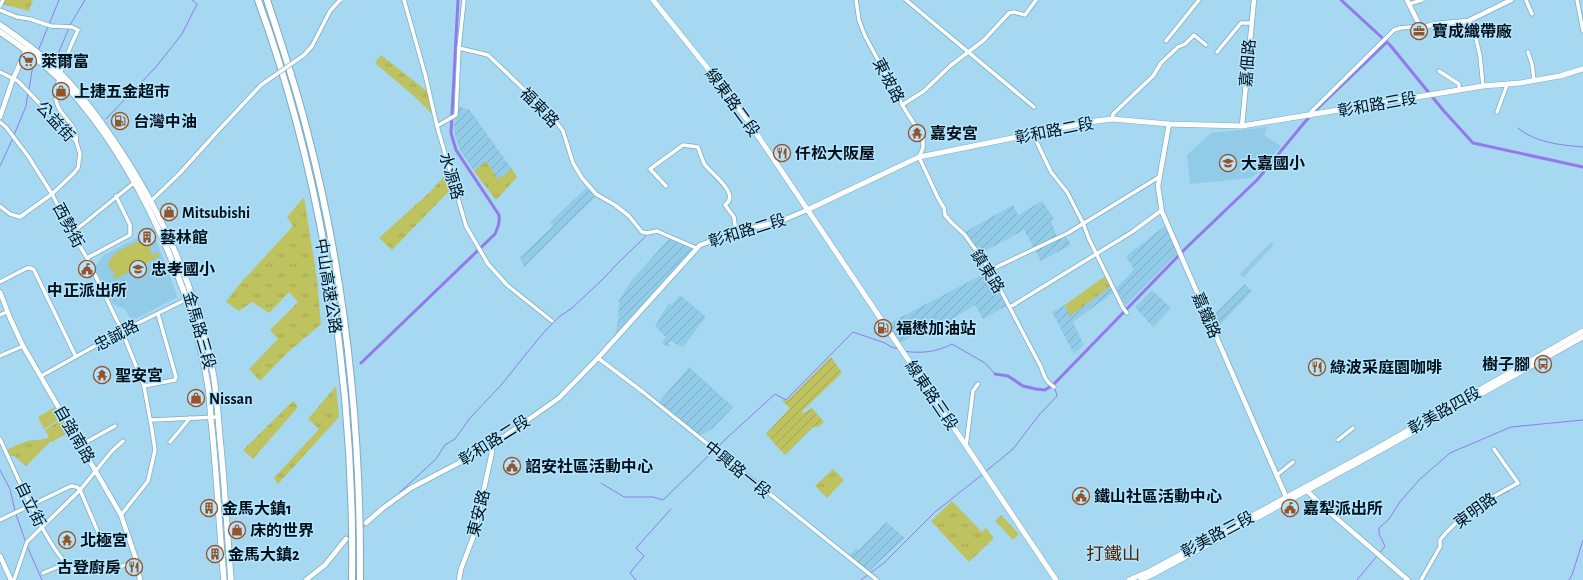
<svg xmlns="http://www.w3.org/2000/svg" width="1583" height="580" font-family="'Alegreya Sans','Noto Sans TC',sans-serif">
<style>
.built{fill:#92cbe8}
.industrial{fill:url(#industrial-furrows)}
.grass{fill:url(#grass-tufts)}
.garden{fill:url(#garden-furrows)}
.pitch{fill:#bec25f}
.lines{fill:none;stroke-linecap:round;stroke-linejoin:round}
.stream{stroke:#927aeb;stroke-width:1}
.canal{stroke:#927aeb;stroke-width:3}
.tertiary-tunnel{stroke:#8ebad1;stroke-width:4.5;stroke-dasharray:4.5 2;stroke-linecap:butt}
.minor-casing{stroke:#7cacc4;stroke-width:5}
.tertiary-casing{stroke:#7cacc4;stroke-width:6}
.secondary-casing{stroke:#7cacc4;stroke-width:6}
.primary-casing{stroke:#7cacc4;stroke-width:7}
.motorway-casing{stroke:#7cacc4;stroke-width:8}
.minor{stroke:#fff;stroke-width:3.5}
.tertiary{stroke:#fff;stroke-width:4.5}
.secondary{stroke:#fff;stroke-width:5}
.primary{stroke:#fff;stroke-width:5.5}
.motorway{stroke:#fff;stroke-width:6}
.minor-bridge-casing{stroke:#7cacc4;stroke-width:5;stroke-linecap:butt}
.minor-bridge{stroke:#fff;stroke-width:3.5}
.labels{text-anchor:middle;stroke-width:3;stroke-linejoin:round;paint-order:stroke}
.poi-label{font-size:16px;font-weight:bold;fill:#01111a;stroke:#b4e5fe;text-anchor:start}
.street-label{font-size:16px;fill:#01111a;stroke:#b4e5fe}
.quarter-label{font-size:18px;fill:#4e2100;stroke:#b4e5fe}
</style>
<defs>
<pattern id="industrial-furrows" width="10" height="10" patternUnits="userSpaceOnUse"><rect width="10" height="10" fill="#92cbe8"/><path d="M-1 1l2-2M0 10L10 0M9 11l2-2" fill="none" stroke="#7cadc6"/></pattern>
<pattern id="grass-tufts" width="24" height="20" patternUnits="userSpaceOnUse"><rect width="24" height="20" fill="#bec25f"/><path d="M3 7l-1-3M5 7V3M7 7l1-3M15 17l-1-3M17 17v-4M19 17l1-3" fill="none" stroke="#a2a652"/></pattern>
<pattern id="garden-furrows" width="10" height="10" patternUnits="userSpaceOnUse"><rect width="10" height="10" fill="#bec25f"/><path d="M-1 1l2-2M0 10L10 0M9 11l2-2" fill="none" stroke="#a2a652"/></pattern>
</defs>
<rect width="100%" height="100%" fill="#a7d8f1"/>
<!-- built -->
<g class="built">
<path d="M1267 127 1264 135 1281 146 1261 170 1252 178 1190 184 1187 155 1211 133Z"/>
<path d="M150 228 159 248 176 292 177 297 132 321 125 309 113 304 95 267 104 255 139 237V234Z"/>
</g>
<!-- industrial -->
<g class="industrial">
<path d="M459 107 469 109 512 169 498 179 486 161 474 171 460 150 455 135 454 125Z"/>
<path d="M586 188 596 196 524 267 520 257 553 226 550 222Z"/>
<path d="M1042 201 1054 219 1051 221 1057 237 1064 234 1071 245 1041 261 1024 230 981 253 965 232 1013 205 1018 215Z"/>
<path d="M1165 226 1177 253 1125 305 1116 288 1134 270 1126 256Z"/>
<path d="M669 239 692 249 614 338 613 336 616 332 618 320 619 300 631 281Z"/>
<path d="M1271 242 1274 245 1243 277 1240 274Z"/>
<path d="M989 271 1008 305 983 319 975 305 936 329 932 323 901 343 888 324Z"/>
<path d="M1245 284 1252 291 1216 329 1211 318Z"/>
<path d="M1111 286 1113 293 1073 322 1084 345 1074 354 1052 312 1065 305 1070 316Z"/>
<path d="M1152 290 1171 308 1153 327 1135 307Z"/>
<path d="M680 295 706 317 683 347 670 341 669 343 670 345 668 347 662 343 666 337 655 326 669 303 671 305Z"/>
<path d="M689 367 733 407 712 429 699 436 658 403Z"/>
<path d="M886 522 905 538 869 571 861 566 849 556 856 548 859 550Z"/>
</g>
<!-- grass -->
<g class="grass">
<path d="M4 0H33L29 11 2 4Z"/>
<path d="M381 55 428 92 434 116 415 97 375 63Z"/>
<path d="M486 161 498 179 512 169 517 177 496 200 474 171Z"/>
<path d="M447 173 452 188 392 250 379 238 431 191Z"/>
<path d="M304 197 317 280 321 324 286 354 260 381 249 369 278 339 270 330 298 302 289 292 269 313 252 302 239 311 226 302 238 286 293 226 287 217Z"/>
<path d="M1105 276 1110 287 1070 316 1065 305Z"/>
<path d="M336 386 339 417 278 484 274 478 319 429 308 419Z"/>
<path d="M293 401 298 407 253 459 243 450Z"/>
<path d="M62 419 70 431 52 442 51 441 26 466 14 456H10L7 450C15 446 24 441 33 440 39 440 43 440 49 437L45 430Z"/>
<path d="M833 469 844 480 827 498 815 486Z"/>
<path d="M952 501 982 532 986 528 994 538 969 562 931 521Z"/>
<path d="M1001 515 1019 534 1013 540 995 521Z"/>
</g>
<!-- garden -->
<path class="garden" d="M831 357 842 373 802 411 804 413 812 408 824 422 818 427H813L785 455 766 434 790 408 782 401 784 399 787 401Z"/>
<!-- pitch -->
<g class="pitch">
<path d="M137 242H144L149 246 152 255 158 252 160 256 115 279 113 275 115 274 108 266C110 252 126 248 137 242Z"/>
<path d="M55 407 62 418 44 429 38 417Z"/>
</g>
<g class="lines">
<!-- stream -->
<g class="stream">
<path d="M70 25 85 0"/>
<path d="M38 51 59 0"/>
<path d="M55 61 69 28"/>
<path d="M29 89 34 59"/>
<path d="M106 119 156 67 182 34 197 4 192 0"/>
<path d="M1518 128C1536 143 1561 145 1583 147"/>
<path d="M14 135 26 106 28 92"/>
<path d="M0 166 13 138"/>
<path d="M904 351C920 354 937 352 952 344L985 363 995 374"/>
<path d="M0 470 10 489 15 511"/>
<path d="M985 472 1013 449 1039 415 1057 396 1055 389"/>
<path d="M601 483 624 497H653L663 500 730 435 775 394 786 400 853 332 885 343 891 347 899 349"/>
<path d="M397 495 436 459 445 445 455 439 470 418 502 384 530 349 545 331 559 317 572 308 603 279 617 264 646 236"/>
<path d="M1498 496 1509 491"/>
<path d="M16 514 26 543"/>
<path d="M27 546 42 580"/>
<path d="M1379 554 1385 546 1379 534V528L1389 519 1399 503 1420 479 1450 453 1511 427 1583 420"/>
<path d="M636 580 630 573 644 556 636 548 671 509"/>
<path d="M861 580 885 562 935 512 983 474"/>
<path d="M1357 580 1377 556"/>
<path d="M1569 580 1572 575 1583 540"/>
</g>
<!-- canal -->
<g class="canal">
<path d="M1341 0 1390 45 1443 110 1473 143 1583 167"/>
<path d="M361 363 495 234C498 227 500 222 499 215L456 150 451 133 458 0"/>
<path d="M995 374 1008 376 1023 386 1036 389 1045 390 1054 384 1186 248 1257 180 1304 123 1317 109 1387 42"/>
</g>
<!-- tertiary-tunnel -->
<path class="tertiary-tunnel" d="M346 539 366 523"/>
<!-- minor casing -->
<g class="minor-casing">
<g id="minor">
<path d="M404 0 425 74 437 126 466 226 488 264 507 285 552 321"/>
<path d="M856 0 859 20 865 36 904 108 923 138V148L919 157 938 198 944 208 945 215 951 222 965 235 990 270 1041 367C1044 376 1046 382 1054 387"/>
<path d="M906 0 1034 107"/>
<path d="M1526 0 1532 14"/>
<path d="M1577 0 1583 31"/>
<path d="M1409 4 1422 0"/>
<path d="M0 6 3 0"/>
<path d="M0 10 17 17 30 19 51 26 72 27 78 30C71 45 51 88 57 104 61 117 79 126 76 141"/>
<path d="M1474 30 1480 56 1483 86"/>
<path d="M1166 41 1199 0"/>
<path d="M459 48 488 55 534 99 536 105 549 117 557 123 563 131 573 163 582 178 596 194 615 205 629 216 642 232 647 233 657 231 696 248"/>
<path d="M1217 52 1241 23H1251"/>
<path d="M1528 52 1532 64 1534 80"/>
<path d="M1439 71 1459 84V90"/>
<path d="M0 72 18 81 41 105 76 141 80 154 78 168 74 173 52 194 20 217 10 214 0 206"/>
<path d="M902 105 924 91 950 66 984 40 1009 13 1014 12 1025 15 1036 0"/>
<path d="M1497 112 1507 85"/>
<path d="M1310 116 1311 112 1394 30 1400 28 1420 26"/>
<path d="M1112 119 1113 114 1153 76 1161 63 1178 47 1185 44 1194 35 1206 45"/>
<path d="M0 122 6 127 28 156 52 194 72 233 87 258 122 331 144 386 152 430 155 450 148 481 121 515"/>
<path d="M437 126 456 115 459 48 464 0"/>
<path d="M1033 134 1051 172 1067 192 1083 223 1089 239 1123 308 1127 313"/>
<path d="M666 186 650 169 683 145 698 147C700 153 702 160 705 165 712 174 741 195 725 205L734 217 736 232"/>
<path d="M150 202 180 173 217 132"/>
<path d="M72 233 135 182"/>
<path d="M87 258 130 235V225L116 196"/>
<path d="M990 270 1068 233 1159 177"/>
<path d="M0 282 27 268H31L34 270 76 357"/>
<path d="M1010 307 1132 232 1162 210"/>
<path d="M0 315 7 312"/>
<path d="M0 356 23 346"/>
<path d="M598 358 643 392 877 580"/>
<path d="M41 376 122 331 187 299"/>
<path d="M144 386 175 380 176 377 158 314"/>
<path d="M151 420 218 417"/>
<path d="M0 439C12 464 51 560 74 569 94 576 117 567 137 562"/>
<path d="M1338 440 1353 428"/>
<path d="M170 442 190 418"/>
<path d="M81 445 115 426"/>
<path d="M966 446 973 391 978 384"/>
<path d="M1277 475 1293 462"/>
<path d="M0 520 71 486 77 487 80 490 101 539"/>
<path d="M43 573 62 565"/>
<path d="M14 580 27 542 80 490 112 451 123 441"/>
<path d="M1421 580 1440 547V540C1459 515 1490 498 1518 483L1494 449"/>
</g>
</g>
<!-- tertiary casing -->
<g class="tertiary-casing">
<g id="tertiary">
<path d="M1407 0 1420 26 1425 27 1434 24 1468 21 1511 0"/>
<path d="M0 117 13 79 27 48"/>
<path d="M1169 124 1158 186 1162 212 1287 499"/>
<path d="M1242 126 1254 0"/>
<path d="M0 292 10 318 23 346 121 515 137 562 140 580"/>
<path d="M1305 489 1327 510 1408 580"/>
<path d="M366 523 383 508 411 488 491 446 559 398 598 358 700 245 736 232 781 221 807 210"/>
<path d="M0 556 11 580"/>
<path d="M306 580 325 565 346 539"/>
<path d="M459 580 461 569 474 535 492 452 491 446"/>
</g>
</g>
<!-- secondary casing -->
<g class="secondary-casing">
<g id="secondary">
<path d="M653 0 721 85 748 121 1056 580"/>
<path d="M807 210 919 157 1096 121 1112 119 1169 124 1242 126 1483 86 1520 83 1560 76 1583 69"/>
<path d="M1129 580 1150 571 1370 452 1583 331"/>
<path d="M1141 580 1152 575 1372 455 1583 337"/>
</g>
</g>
<!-- primary casing -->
<g class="primary-casing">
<g id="primary">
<path d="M0 25C22 40 43 55 61 74 77 90 90 107 103 125 156 199 195 284 213 373 217 395 218 417 220 439 225 486 227 533 231 580"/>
<path d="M0 32C25 49 49 67 69 89 137 165 192 286 208 386 210 397 210 408 211 420 217 473 219 527 224 580"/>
</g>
</g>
<!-- motorway casing -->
<g class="motorway-casing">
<g id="motorway">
<path d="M258 0C324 180 355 388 352 580"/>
<path d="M267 0C281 42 295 84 306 127 345 274 361 428 360 580"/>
</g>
</g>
<!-- minor -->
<use href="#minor" class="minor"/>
<!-- tertiary -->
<use href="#tertiary" class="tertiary"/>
<!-- secondary -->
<use href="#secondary" class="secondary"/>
<!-- primary -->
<use href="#primary" class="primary"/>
<!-- motorway -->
<use href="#motorway" class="motorway"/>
<!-- minor-bridge casing -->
<g class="minor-bridge-casing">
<path id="minor-bridge" d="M217 132 261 85 304 55 312 46 330 11 340 0"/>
</g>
<!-- minor-bridge -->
<use href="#minor-bridge" class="minor-bridge"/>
</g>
<!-- icons -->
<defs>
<g id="office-ring" transform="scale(0.9)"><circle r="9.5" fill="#b4e5fe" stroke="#975226" stroke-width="1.5"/><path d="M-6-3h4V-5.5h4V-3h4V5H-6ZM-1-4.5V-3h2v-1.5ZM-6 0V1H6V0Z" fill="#975226"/></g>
<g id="supermarket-ring" transform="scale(0.9)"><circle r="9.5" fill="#b4e5fe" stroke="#975226" stroke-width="1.5"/><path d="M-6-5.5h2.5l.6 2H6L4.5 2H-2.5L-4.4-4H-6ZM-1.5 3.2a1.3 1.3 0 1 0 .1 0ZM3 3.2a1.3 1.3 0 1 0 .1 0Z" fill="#975226"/></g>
<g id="shop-ring" transform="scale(0.9)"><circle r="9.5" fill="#b4e5fe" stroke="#975226" stroke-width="1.5"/><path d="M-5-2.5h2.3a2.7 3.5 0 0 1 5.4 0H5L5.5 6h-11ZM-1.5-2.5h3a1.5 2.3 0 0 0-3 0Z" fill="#975226"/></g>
<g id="fuel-ring" transform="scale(0.9)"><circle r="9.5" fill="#b4e5fe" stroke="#975226" stroke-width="1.5"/><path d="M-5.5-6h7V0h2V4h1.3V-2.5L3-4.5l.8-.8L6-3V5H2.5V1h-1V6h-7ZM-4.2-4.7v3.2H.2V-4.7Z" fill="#975226"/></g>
<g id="temple-ring" transform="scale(0.9)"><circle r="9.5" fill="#b4e5fe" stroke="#975226" stroke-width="1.5"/><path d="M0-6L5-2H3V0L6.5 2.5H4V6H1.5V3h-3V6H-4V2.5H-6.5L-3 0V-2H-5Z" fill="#975226"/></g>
<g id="restaurant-ring" transform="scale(0.9)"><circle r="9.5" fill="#b4e5fe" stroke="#975226" stroke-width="1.5"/><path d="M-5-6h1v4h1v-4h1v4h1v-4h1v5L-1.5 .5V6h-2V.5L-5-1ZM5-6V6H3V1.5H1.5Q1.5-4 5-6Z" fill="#975226"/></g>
<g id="school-ring" transform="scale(0.9)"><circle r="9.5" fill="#b4e5fe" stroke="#975226" stroke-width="1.5"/><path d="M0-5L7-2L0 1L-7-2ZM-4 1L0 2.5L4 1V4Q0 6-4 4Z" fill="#975226"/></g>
<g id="building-ring" transform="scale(0.9)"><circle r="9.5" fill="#b4e5fe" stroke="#975226" stroke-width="1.5"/><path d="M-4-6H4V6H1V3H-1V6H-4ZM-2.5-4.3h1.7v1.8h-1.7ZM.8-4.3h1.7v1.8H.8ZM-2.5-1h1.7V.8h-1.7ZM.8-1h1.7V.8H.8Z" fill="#975226"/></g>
<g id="civic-ring" transform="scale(0.9)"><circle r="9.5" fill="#b4e5fe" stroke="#975226" stroke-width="1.5"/><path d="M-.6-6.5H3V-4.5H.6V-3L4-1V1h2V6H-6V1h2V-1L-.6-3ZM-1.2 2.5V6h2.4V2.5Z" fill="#975226"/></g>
<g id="bus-ring" transform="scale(0.9)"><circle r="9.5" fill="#b4e5fe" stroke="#975226" stroke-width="1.5"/><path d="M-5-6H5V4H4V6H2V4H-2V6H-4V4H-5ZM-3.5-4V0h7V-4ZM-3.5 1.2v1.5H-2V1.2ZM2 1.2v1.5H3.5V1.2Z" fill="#975226"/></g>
</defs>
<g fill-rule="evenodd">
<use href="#office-ring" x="1419" y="31"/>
<use href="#supermarket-ring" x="28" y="61"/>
<use href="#shop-ring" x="61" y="91"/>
<use href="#fuel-ring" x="120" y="121"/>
<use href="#temple-ring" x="917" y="133"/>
<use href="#restaurant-ring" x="782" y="153"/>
<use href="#school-ring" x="1228" y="163"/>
<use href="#shop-ring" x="169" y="212"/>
<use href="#building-ring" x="147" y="237"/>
<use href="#civic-ring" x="87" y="269"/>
<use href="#school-ring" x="138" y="269"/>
<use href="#fuel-ring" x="883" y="328"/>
<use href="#bus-ring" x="1543" y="364"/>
<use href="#restaurant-ring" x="1317" y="367"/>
<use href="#temple-ring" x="102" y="375"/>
<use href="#shop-ring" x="196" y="398"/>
<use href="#civic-ring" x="512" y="466"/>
<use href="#civic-ring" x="1081" y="496"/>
<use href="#building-ring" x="209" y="508"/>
<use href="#civic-ring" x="1290" y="508"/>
<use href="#shop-ring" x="237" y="530"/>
<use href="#temple-ring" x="67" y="540"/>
<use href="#building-ring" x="215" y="554"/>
<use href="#restaurant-ring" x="134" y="567"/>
</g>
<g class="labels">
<!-- poi labels -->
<g class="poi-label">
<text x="1432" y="37">寶成織帶廠</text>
<text x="41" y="67">萊爾富</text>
<text x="74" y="97">上捷五金超市</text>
<text x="133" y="127">台灣中油</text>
<text x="930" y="139">嘉安宮</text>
<text x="795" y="159">仟松大阪屋</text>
<text x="1241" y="169">大嘉國小</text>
<text x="182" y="218">Mitsubishi</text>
<text x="160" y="243">藝林館</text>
<text x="151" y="275">忠孝國小</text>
<text x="87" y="296" text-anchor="middle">中正派出所</text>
<text x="896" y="334">福懋加油站</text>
<text x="1530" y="370" text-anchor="end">樹子腳</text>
<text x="1330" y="373">綠波采庭園咖啡</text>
<text x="115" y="381">聖安宮</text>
<text x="209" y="404">Nissan</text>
<text x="525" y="472">詔安社區活動中心</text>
<text x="1094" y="502">鐵山社區活動中心</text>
<text x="222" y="514">金馬大鎮1</text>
<text x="1303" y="514">嘉犁派出所</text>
<text x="250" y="536">床的世界</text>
<text x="80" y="546">北極宮</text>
<text x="228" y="560">金馬大鎮2</text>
<text x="121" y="573" text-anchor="end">古登廚房</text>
</g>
<!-- street labels -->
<g class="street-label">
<text transform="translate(1247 63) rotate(-85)" y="6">嘉佃路</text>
<text transform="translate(889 80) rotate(62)" y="6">東坡路</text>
<text transform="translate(733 102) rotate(54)" y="6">線東路二段</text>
<text transform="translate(1377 104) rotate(-10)" y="6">彰和路三段</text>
<text transform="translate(540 107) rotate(46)" y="6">福東路</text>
<text transform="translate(56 121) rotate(47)" y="6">公益街</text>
<text transform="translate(1054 130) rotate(-11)" y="6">彰和路二段</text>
<text transform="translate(452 176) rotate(74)" y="6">水源路</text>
<text transform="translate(69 225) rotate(62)" y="6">西勢街</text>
<text transform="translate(747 230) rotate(-17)" y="6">彰和路二段</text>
<text transform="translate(988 271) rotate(58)" y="6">鎮東路</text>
<text transform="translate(329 286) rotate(81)" y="6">中山高速公路</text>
<text transform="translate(1207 315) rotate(67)" y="6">嘉鐵路</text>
<text transform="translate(200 330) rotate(74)" y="6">金馬路三段</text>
<text transform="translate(116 335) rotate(-28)" y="6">忠誠路</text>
<text transform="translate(932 395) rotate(56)" y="6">線東路三段</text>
<text transform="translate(1444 410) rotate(-29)" y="6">彰美路四段</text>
<text transform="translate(75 434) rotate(60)" y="6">自強南路</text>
<text transform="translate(494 440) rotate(-32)" y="6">彰和路二段</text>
<text transform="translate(738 469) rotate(39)" y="6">中興路一段</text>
<text transform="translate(31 504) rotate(64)" y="6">自立街</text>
<text transform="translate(1475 510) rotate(-36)" y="6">東明路</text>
<text transform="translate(478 513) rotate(-76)" y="6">東安路</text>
<text transform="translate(1217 534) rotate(-28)" y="6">彰美路三段</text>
</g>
<!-- quarter labels -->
<g class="quarter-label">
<text x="1113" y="560">打鐵山</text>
</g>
</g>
</svg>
